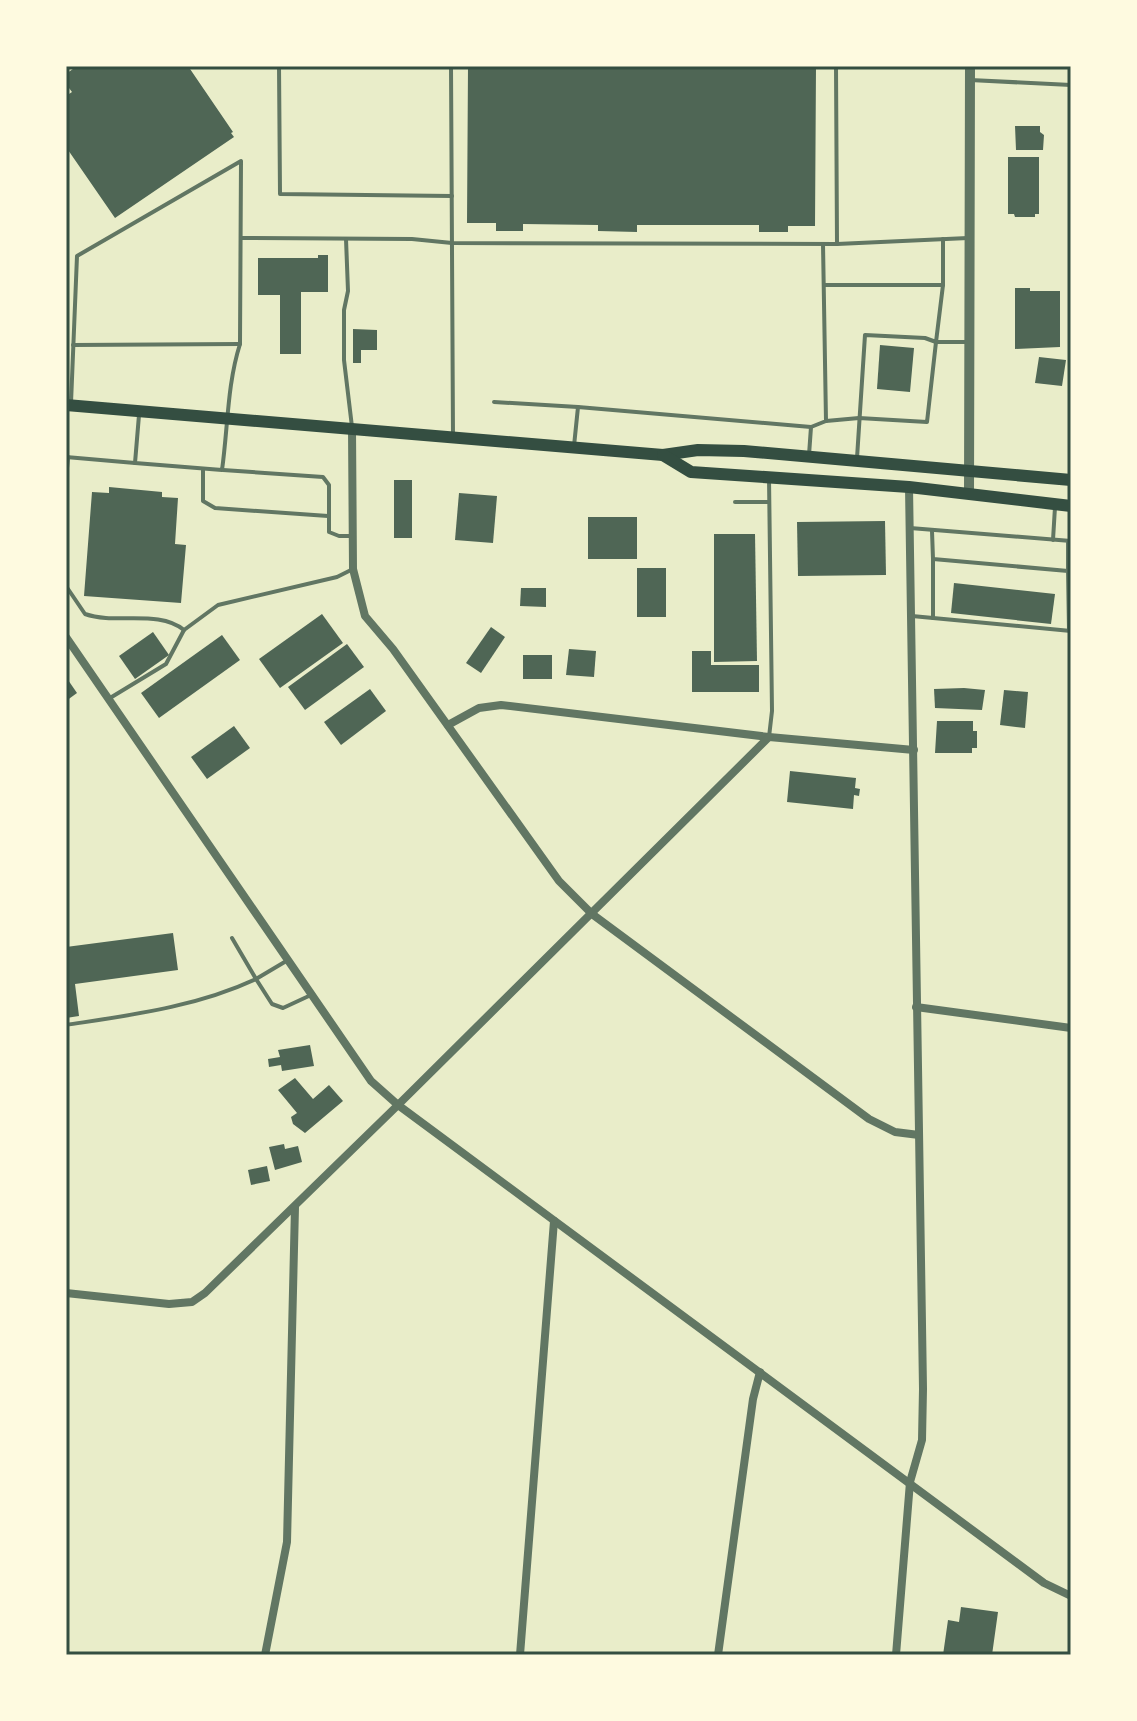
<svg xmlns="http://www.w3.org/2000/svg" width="1137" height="1721" font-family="Ubuntu,sans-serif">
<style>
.building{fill:#4f6655}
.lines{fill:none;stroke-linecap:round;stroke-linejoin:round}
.service{stroke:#617663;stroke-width:4}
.minor{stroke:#617663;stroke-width:8}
.tertiary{stroke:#617663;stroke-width:10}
.primary{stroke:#344e41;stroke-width:12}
.neatline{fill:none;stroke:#344e41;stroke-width:3}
</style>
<rect width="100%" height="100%" fill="#e9edc9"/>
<!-- building -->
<g class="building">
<path d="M77 66H101L103 69 107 66H188L233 132 231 133 234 137 115 218 66 147V96L72 92 66 84V74Z"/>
<path d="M468 66H816L815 226H788V232H759V225H637V232L598 231V225L523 224V231H496V223H467Z"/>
<path d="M1015 126H1040V132L1044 135 1043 150H1016Z"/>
<path d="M1008 157H1039V214H1035V217H1015L1014 214H1008Z"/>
<path d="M318 255H328V292H301V354H280V295H258V258H318Z"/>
<path d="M1015 288H1030V291H1060V347L1015 349Z"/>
<path d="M353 329 377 330V350H361V363H353Z"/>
<path d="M880 345 914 348 910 392 877 389Z"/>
<path d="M1039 357 1066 360 1062 386 1035 383Z"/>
<rect x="394" y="480" width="18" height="58"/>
<path d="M109 487 162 492V497L178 498 175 544 186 545 181 603 84 596 92 492 109 493Z"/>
<path d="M459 493 497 496 493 543 455 540Z"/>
<rect x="588" y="517" width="49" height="42"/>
<path d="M885 521 886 575 798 576 797 522Z"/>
<path d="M714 534H755L757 661 714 662Z"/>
<rect x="637" y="568" width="29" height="49"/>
<path d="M954 583 1055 594 1051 624 951 613Z"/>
<path d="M521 588H546V607L520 606Z"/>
<path d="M322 614 343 643 280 688 259 659Z"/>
<path d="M491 627 505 637 481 673 466 663Z"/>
<path d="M153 632 169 655 135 679 119 656Z"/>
<path d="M222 635 240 660 159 718 141 693Z"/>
<path d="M347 644 364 667 305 710 288 687Z"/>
<path d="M569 649 596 651 594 677 566 675Z"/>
<path d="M692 651H711V665H759V692H692Z"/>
<rect x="523" y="655" width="29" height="24"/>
<path d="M66 677 77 693 66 701Z"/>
<path d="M964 688 985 690 982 710 935 708 934 689Z"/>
<path d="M370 689 386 711 341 745 324 722Z"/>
<path d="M1004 690 1028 692 1025 728 1000 725Z"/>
<path d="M937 721H973V731H977V748H972V753H935Z"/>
<path d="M234 726 250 748 207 779 191 757Z"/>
<path d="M790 771 856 778 855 788 860 789 859 796 854 795 853 809 787 802Z"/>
<path d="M173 933 178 970 75 984 79 1016 66 1018V947Z"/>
<path d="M310 1045 314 1066 282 1071 281 1065 269 1067 268 1059 280 1057 278 1050Z"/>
<path d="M295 1078 313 1099 329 1085 343 1101 305 1133 293 1124 291 1117 297 1113 278 1090Z"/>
<path d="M284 1144 285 1149 298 1146 302 1162 275 1170 269 1147Z"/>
<path d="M267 1166 270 1181 251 1185 248 1170Z"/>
<path d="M961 1607 998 1612 992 1655H943L948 1620 959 1622Z"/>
</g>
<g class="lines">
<!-- service -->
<g class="service">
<path d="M279 66 280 194 452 196"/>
<path d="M451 66 453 435"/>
<path d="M836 66 837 244"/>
<path d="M970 80 1071 85"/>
<path d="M241 238 412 239 452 243 837 244 968 238"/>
<path d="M346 239 348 291 344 310V360L352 427"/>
<path d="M824 285H943"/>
<path d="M73 345 240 344"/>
<path d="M494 402 578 407"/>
<path d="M71 403 77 256 241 161 240 344C227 385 228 428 222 470L135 463 139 415"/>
<path d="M826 421 859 418 927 422 936 342H968"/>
<path d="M574 446 578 407 811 427"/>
<path d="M809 455 811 427 826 421 823 244"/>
<path d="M66 457 135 463"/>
<path d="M857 458 865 335 925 338 936 342 943 285V239"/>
<path d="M203 469V501L215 508 328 516"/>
<path d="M223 470 323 477 329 485V532L339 536H353"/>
<path d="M66 479 68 457"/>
<path d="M735 502H769"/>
<path d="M910 528 1071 541"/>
<path d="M932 531 933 559 1068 571V541"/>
<path d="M1053 540 1055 507"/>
<path d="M1068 571 1069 630"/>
<path d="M66 586 85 614C116 625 158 609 184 630"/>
<path d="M912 616 933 618V559"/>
<path d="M933 618 1071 631"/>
<path d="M110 698 166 664 184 630 218 605 337 577 353 569"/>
<path d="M769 737 772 711 769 478"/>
<path d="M288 960 256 979 272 1004 283 1008 311 995"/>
<path d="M66 1025C131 1015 196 1007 256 979L232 938"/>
</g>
<!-- minor -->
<g class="minor">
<path d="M352 429 353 569 365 616 393 649 559 881 592 914 869 1119 895 1132 919 1135"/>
<path d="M66 637 371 1081 398 1105 1044 1583 1071 1596"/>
<path d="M448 725 479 708 501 705 769 737 914 750"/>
<path d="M916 1007 1071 1028"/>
<path d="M66 1293 169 1304 192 1302 205 1293 398 1105 769 737"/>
<path d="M265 1655 287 1542 295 1207"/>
<path d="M520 1655 554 1221"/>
<path d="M718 1655 753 1399 760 1372"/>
<path d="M896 1655 910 1482 922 1440 923 1389 909 487"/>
</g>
<!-- tertiary -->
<path class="tertiary" d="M969 494 970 66"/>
<!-- primary -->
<g class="primary">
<path d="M66 405 663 455 698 450 744 451 1071 480"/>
<path d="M663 455 691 472 909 487 1071 506"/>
</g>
</g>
<!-- border -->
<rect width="1137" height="1721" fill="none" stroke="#fefae0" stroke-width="136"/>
<rect x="68" y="68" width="1001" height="1585" class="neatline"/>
</svg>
